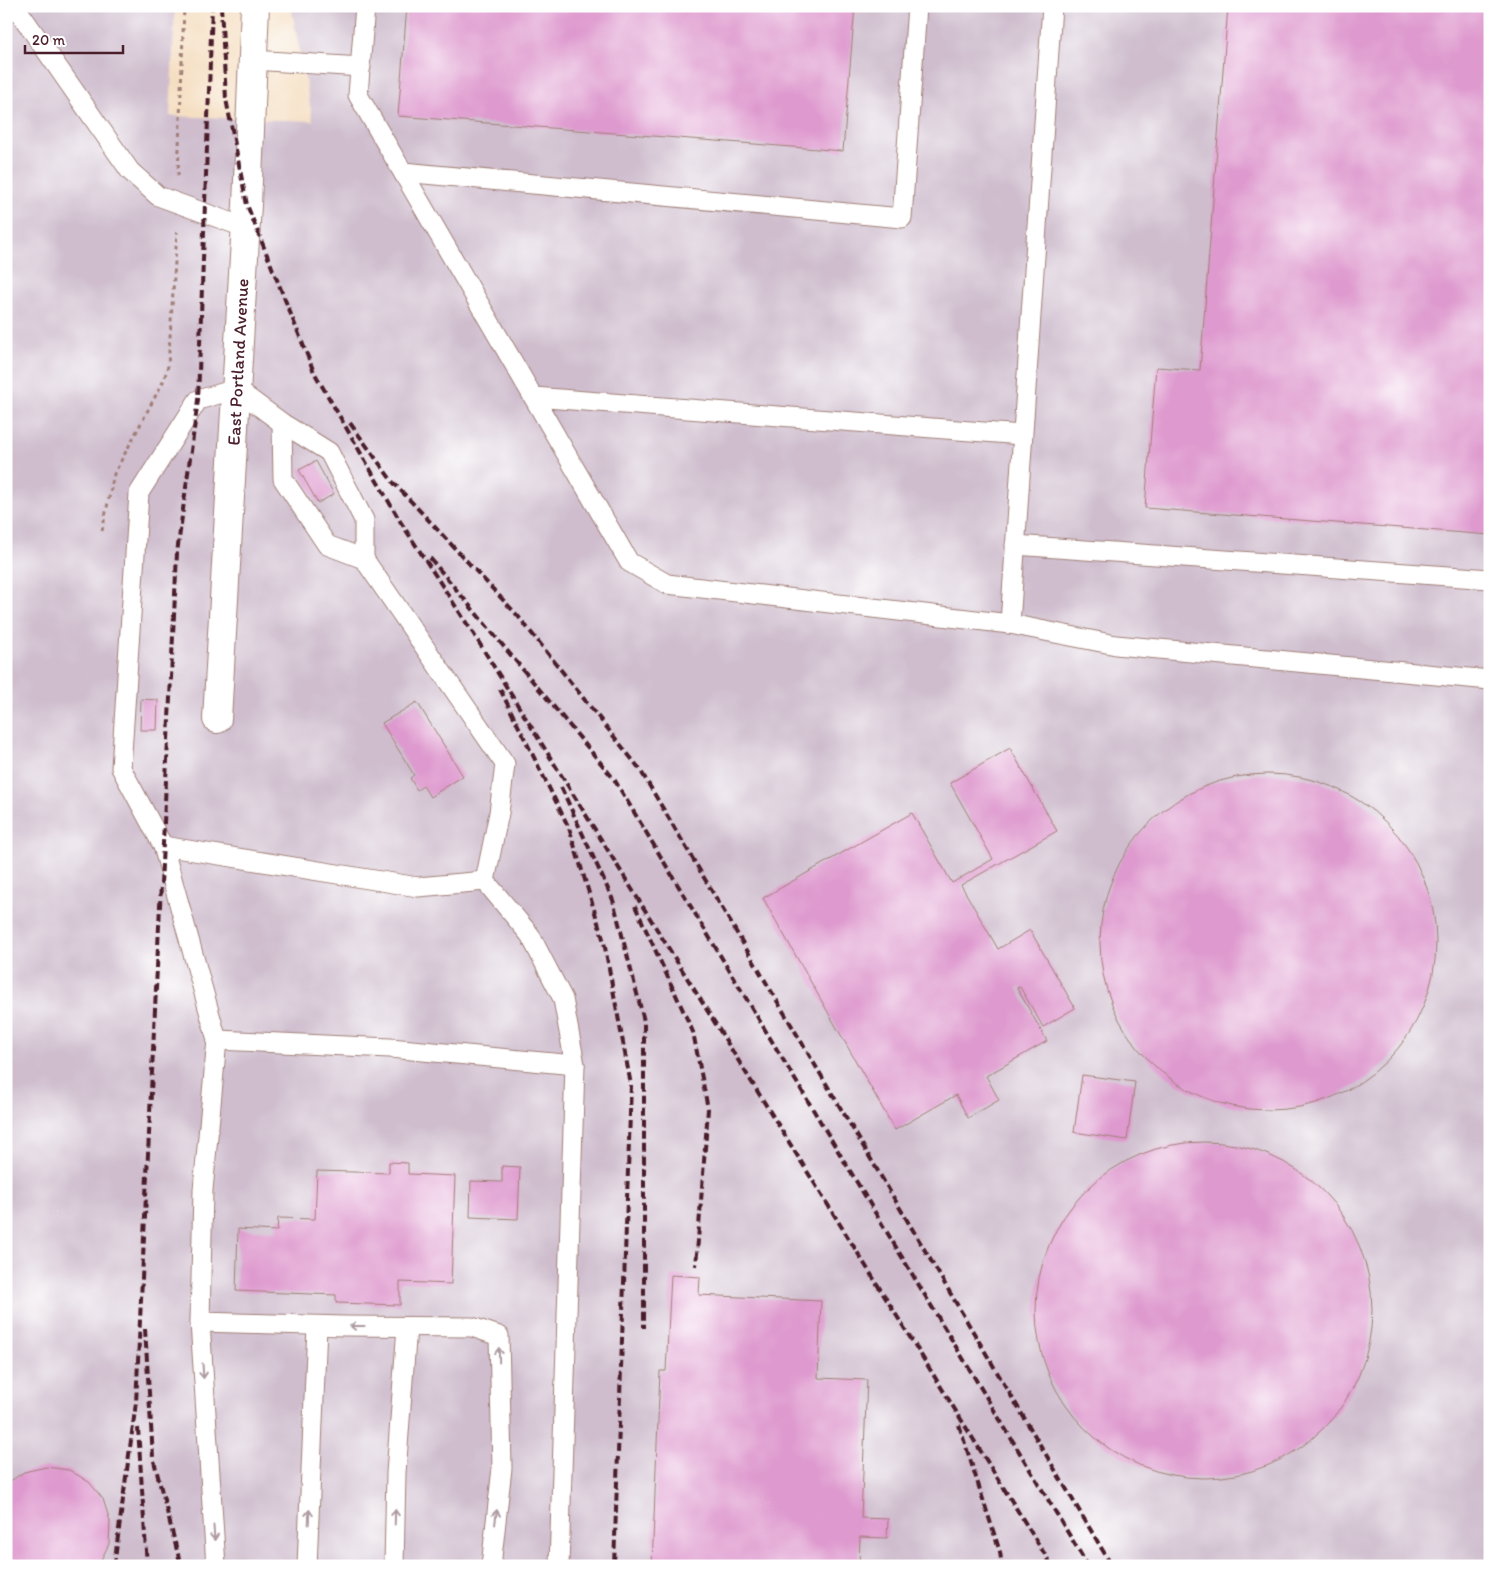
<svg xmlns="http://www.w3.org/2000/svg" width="1496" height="1572" font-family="Itim,sans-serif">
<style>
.industrial{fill:#cfbdce}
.building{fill:#de99ce}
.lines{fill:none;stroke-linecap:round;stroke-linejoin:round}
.lane-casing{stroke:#a07f77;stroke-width:21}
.street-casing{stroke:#a07f77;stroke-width:30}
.path{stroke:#a07f77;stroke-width:3;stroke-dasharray:4 4;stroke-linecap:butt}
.lane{stroke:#fff;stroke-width:19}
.street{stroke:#fff;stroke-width:28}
.rail{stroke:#4a1f2b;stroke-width:4;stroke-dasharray:8 4;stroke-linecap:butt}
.oneway{stroke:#ae9aa0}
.labels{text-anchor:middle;stroke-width:4;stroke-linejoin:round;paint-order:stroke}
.street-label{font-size:18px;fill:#4a1f2b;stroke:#fff}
</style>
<rect width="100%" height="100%" fill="#fff"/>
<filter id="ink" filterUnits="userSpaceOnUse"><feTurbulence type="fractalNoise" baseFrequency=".02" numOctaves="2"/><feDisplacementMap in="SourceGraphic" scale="10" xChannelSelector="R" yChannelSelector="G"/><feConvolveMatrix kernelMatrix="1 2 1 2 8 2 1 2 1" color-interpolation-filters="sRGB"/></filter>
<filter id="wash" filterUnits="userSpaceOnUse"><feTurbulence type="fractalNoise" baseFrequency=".0096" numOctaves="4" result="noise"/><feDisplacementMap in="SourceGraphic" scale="20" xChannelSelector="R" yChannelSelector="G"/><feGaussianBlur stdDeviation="1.12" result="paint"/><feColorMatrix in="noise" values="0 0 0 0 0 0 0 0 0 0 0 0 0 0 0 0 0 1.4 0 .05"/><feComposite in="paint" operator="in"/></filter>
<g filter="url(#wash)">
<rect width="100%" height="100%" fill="#f5dfc3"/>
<!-- industrial -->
<path class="industrial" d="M6 6H175L170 116 313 121 291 6H1490V1566H6Z"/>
<g id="blocks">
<!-- building -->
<g class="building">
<path d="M407 6H855L843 151 398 116Z"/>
<path d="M1228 6H1490V535L1145 508 1156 367 1200 370Z"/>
<path d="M316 461 334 494 318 503 299 470Z"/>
<path d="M141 699 158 700 157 730H140Z"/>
<path d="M417 702 463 776 430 797 423 786 417 790 410 778 414 775 382 723Z"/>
<path d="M1010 748 1057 831 961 885 998 949 1030 930 1075 1008 1043 1027 1020 987 1017 988 1047 1041 986 1076 999 1100 968 1118 956 1095 895 1130 763 898 912 813 952 883 993 859 950 783Z"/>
<circle cx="1268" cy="942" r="168"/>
<path d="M1082 1075 1135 1082 1127 1140 1074 1132Z"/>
<circle cx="1204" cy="1310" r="168"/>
<path d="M389 1162 408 1163V1174L455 1176 451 1284 400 1282V1305L336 1303V1295L236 1291 238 1229 277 1231 278 1218 315 1219 317 1171 389 1173Z"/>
<path d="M502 1166 520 1167 518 1219 470 1217 471 1181 502 1182Z"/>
<path d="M671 1275 700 1277 699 1295 821 1301 818 1378 867 1380 861 1518 888 1519 887 1538 860 1537 859 1566H652L660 1371H666Z"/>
<path d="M46 1467 69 1470 89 1482 103 1499 110 1521 109 1544 98 1566H6V1484L24 1472Z"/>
</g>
</g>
</g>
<g filter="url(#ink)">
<use href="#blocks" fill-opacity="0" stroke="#a07f77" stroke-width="1"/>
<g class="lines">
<!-- lane casing -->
<g class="lane-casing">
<g id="lane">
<path d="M15 6 130 171 158 196 246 228"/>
<path d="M365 6 358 95 629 562 667 584 1010 624 1116 645 1490 680"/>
<path d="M253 60 361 67"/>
<path d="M403 172 902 218 917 6"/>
<path d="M534 397 1022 435"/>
<path d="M1015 545 1490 579"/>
<path d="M1010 624 1052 6"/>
<path d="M163 846 418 887 485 881"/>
<path d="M217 1040 163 846 121 768 139 493 198 400 236 389 282 423 329 452 364 520V559"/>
<path d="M200 1322 344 1326 472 1327 499 1336 502 1468 491 1566"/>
<path d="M216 1566 200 1322 203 1190 217 1040 390 1048 575 1065 563 999 530 935 485 881 499 813 505 764 364 559 327 545 283 479 282 423"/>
<path d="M307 1566 317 1326"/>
<path d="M394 1566 396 1473 407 1327"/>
<path d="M559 1566 575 1065"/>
</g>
</g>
<!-- street casing -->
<g class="street-casing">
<path id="street" d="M217 719 247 205 255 6"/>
</g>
<!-- path -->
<g class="path">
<path d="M178 176 184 6"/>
<path d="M102 531 114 474 164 380 168 366 177 232"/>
</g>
<!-- lane -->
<use href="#lane" class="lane"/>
<!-- street -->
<use href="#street" class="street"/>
<!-- rail -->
<g class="rail">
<path d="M221 6 226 99 247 205 314 372 400 521 473 633 1052 1566"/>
<path d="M350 423 392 481 518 616 639 768 1112 1566"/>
<path d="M430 558 614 779 1088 1566"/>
<path d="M500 689 569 828 604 942 631 1085 614 1566"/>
<path d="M561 787 613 900 644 1021V1328"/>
<path d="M635 906 693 1032 708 1109 696 1266"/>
<path d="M145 1329 153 1457 181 1566"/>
<path d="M959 1425 1000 1552 1002 1566"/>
<path d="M138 1428 147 1566"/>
<path d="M114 1566 136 1403 177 553 198 400 212 6"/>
</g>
</g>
<!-- one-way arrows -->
<defs><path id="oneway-shaft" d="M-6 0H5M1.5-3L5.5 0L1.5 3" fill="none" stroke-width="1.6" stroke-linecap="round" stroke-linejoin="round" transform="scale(1.25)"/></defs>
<g class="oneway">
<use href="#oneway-shaft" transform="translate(357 1326) rotate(-180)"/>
<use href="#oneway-shaft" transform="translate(499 1355) rotate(-91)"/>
<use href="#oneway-shaft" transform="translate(203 1371) rotate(86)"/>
<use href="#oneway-shaft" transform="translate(309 1517) rotate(-88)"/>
<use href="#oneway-shaft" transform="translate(395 1517) rotate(-88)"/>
<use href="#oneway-shaft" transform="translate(496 1517) rotate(-83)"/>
<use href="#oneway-shaft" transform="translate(214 1533) rotate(86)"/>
</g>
</g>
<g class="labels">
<!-- street labels -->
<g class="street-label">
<text transform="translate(238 362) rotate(-87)" y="6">East Portland Avenue</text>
</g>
</g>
<!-- margin -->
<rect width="1496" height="1572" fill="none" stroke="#fff" stroke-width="25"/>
<!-- scale -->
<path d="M25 45v8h98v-8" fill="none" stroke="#4a1f2b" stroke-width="2.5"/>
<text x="32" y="45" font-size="15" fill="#4a1f2b" stroke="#ffffff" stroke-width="4" paint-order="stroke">20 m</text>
</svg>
